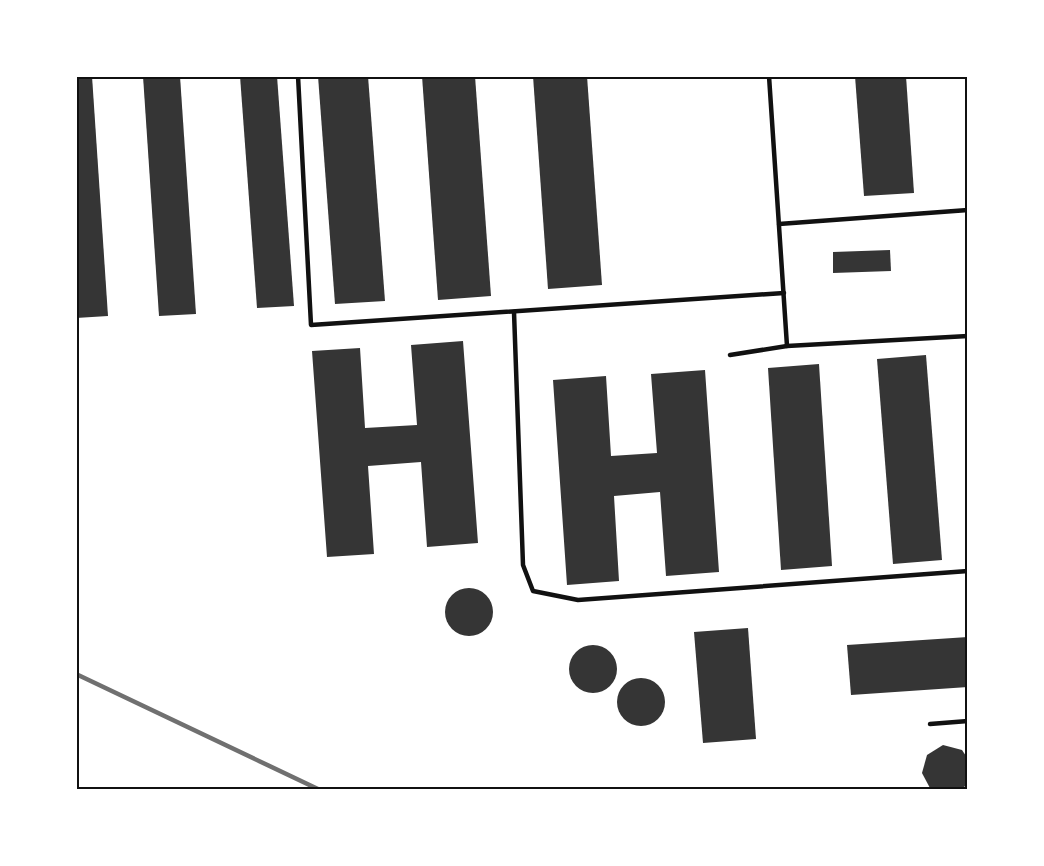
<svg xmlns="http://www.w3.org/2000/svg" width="1044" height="866" font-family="Georgia,serif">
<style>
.building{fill:#353535}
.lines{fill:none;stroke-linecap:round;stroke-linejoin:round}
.service{stroke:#111;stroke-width:4.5}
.rail{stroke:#707070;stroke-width:4.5}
.neatline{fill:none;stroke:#111;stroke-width:2}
</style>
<rect width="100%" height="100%" fill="#fff"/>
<!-- building -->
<g class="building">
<path d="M76 76H92L108 316 76 318Z"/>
<path d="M143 76H180L196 314 159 316Z"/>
<path d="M240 76H277L294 306 257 308Z"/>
<path d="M318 76H368L385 301 335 304Z"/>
<path d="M422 76H475L491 296 438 300Z"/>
<path d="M533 76H587L602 285 548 289Z"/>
<path d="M855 76H906L914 193 864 196Z"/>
<path d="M890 250 891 271 833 273V252Z"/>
<path d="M463 341 478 543 427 547 421 462 368 466 374 554 327 557 312 351 360 348 365 428 417 425 411 345Z"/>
<path d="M926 355 942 560 893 564 877 359Z"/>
<path d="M819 364 832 566 781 570 768 368Z"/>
<path d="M705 370 719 572 666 576 660 492 614 496 619 581 567 585 553 380 606 376 611 456 657 453 651 374Z"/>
<circle cx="469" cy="612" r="24"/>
<path d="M748 628 756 739 703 743 694 632Z"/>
<path d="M968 637V687L851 695 847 645Z"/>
<circle cx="593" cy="669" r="24"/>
<circle cx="641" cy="702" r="24"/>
<path d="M943 745 962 750 968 759 967 785 959 790H931L922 773 927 755Z"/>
</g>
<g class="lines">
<!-- service -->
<g class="service">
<path d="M298 76 311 325 784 293"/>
<path d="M769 76 787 346"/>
<path d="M779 224 968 210"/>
<path d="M514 312 523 565 533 591 578 600 968 571"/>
<path d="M730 355 787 346 968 336"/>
<path d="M930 724 968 721"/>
</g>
<!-- rail -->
<path class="rail" d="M76 674 320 790"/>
</g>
<!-- border -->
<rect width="1044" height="866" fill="none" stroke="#ffffff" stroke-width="156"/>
<rect x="78" y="78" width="888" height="710" class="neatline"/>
</svg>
